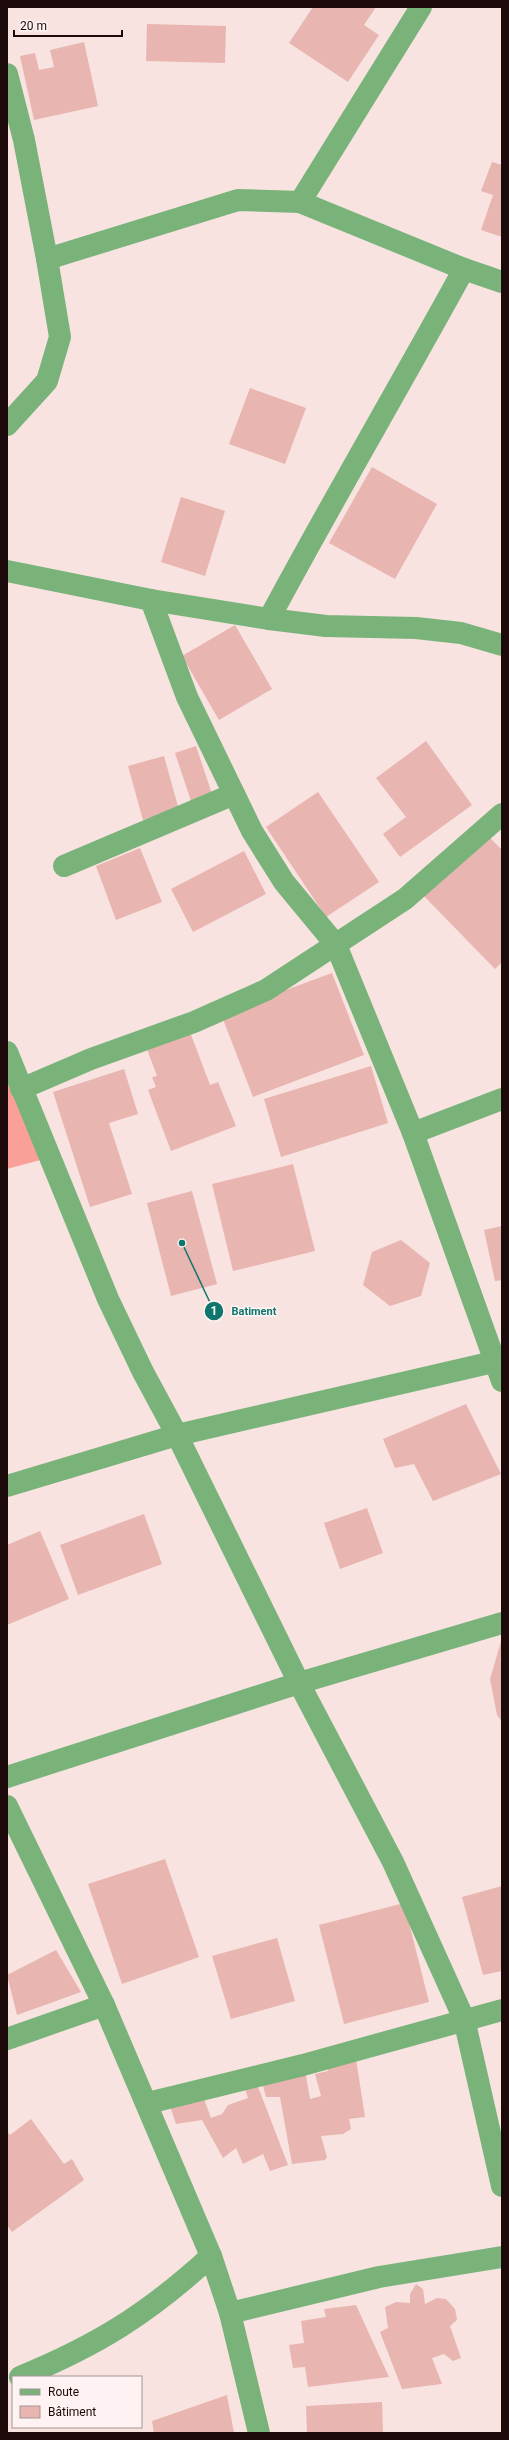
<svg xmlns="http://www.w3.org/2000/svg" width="509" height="2440" font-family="Roboto,sans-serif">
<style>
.green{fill:#faa099}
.building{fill:#e8b5b0}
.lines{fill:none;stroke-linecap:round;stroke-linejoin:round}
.minor{stroke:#79b37a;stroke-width:22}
.leader{fill:none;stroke:#0f766e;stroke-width:1.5}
.callout-dot{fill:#0f766e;stroke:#fef3f2;stroke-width:1.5}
.mark-label{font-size:12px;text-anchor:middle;font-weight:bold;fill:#fff}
.callout-label{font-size:11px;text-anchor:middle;font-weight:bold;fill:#0f766e;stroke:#fef3f2;stroke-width:3.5;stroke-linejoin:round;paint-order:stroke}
</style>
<rect width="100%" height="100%" fill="#f8e3e1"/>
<!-- green -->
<path class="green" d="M7 1061 44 1159 7 1169Z"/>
<!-- building -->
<g class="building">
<path d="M313 7H376L364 25 379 35 348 82 289 43Z"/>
<path d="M147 24 226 26 225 63 146 61Z"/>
<path d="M84 42 98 106 34 120 20 56 35 53 39 70 54 67 50 50Z"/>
<path d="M492 162 502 165V237L481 230 493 195 481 191Z"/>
<path d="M250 388 306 408 285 464 229 444Z"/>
<path d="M372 467 437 504 395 579 329 543Z"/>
<path d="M181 497 225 511 205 576 161 562Z"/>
<path d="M235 625 272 689 219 720 182 656Z"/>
<path d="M426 741 472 805 400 857 383 834 406 817 376 778Z"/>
<path d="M196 746 213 797 192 804 175 753Z"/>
<path d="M164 756 179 810 143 820 128 766Z"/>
<path d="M318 792 379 882 326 917 266 827Z"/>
<path d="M483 831 502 850V962L495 969 420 892Z"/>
<path d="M140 848 162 902 116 920 96 866Z"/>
<path d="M244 851 266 894 193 932 171 889Z"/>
<path d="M332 973 364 1055 253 1097 221 1014Z"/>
<path d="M190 1032 210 1085 218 1082 236 1126 171 1151 148 1090 156 1087 152 1077 157 1076 147 1049Z"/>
<path d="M371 1066 388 1123 281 1157 264 1099Z"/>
<path d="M124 1069 138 1114 109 1123 132 1194 90 1207 53 1092Z"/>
<path d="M293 1164 315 1251 233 1271 212 1184Z"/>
<path d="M192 1191 217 1284 171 1296 147 1203Z"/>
<path d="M502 1226V1280L495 1281 484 1230Z"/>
<path d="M401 1240 430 1263 421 1296 390 1306 363 1285 372 1252Z"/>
<path d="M466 1404 501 1474 433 1501 414 1464 395 1468 383 1439Z"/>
<path d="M367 1508 383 1553 340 1569 324 1523Z"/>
<path d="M144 1514 162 1564 78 1595 60 1545Z"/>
<path d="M40 1531 69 1599 7 1625V1545Z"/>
<path d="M502 1638V1722L497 1715 490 1679Z"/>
<path d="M165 1859 199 1957 122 1984 88 1884Z"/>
<path d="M502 1886V1971L483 1975 462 1897Z"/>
<path d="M404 1903 429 2002 344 2024 319 1925Z"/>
<path d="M277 1938 295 2001 231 2019 212 1956Z"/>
<path d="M56 1950 81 1992 17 2015 7 1975Z"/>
<path d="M356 2059 365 2117 349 2119 351 2129 343 2134 321 2136 327 2157 325 2160 292 2164 280 2097H266L262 2082 305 2070 310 2099 321 2096 315 2074 328 2071 327 2065Z"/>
<path d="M257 2084 288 2165 270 2171 263 2154 243 2164 236 2148 223 2158 202 2120 176 2124 170 2106 204 2099 211 2118 222 2114 228 2105 248 2098 245 2089Z"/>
<path d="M31 2119 64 2164 72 2159 84 2180 12 2232 7 2225V2131L10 2135Z"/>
<path d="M416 2284 423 2289 425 2304 437 2298 446 2299 455 2309 457 2320 450 2326 461 2358 453 2361 444 2354 432 2358 442 2384 402 2389 380 2332 388 2328 385 2307 396 2302 410 2303V2294Z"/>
<path d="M356 2305 389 2377 308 2387 305 2367 293 2368 289 2345 304 2343 301 2321 326 2317 324 2309Z"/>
<path d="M227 2395 234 2433H154L152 2421Z"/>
<path d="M382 2402 383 2433H307L306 2406Z"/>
</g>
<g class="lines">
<!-- minor -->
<g class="minor">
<path d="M7 74 24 140 47 259 238 200 300 202 464 269 502 282"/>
<path d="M300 202 421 7"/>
<path d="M7 425 47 381 60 337 47 259"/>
<path d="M7 571 151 600 269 619 326 626 416 628 461 633 502 645"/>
<path d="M151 600 187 697 252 831 284 882 336 945 413 1133 502 1381"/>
<path d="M269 619C332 501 400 386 464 269"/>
<path d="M64 866 234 794"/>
<path d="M7 1052 108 1299 143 1372 177 1435 299 1683 393 1862 464 2019 502 2186"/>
<path d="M21 1089 91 1059 194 1022 266 990 405 899 502 814"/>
<path d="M413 1133 502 1099"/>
<path d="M7 1486 177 1435 502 1360"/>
<path d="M7 1777 299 1683 502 1623"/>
<path d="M7 1806 104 2005 211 2256 230 2313 259 2433"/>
<path d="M7 2039 104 2005"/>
<path d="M148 2103 303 2065 502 2010"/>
<path d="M230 2313 379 2277 502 2257"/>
<path d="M20 2377C98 2345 149 2313 211 2256"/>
</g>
</g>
<!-- callouts -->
<path class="leader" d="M182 1243L214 1311"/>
<g class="callout-dot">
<circle cx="182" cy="1243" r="4"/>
<circle cx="214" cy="1311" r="10"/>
</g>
<g class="mark-label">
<text x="214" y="1315">1</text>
</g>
<g class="callout-label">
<text x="254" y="1315">Batiment</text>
</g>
<!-- border -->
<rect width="509" height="2440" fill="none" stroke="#1b0a09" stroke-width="16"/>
<!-- legend -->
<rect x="12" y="2376" width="130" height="52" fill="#fef3f2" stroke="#a39695"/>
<rect x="20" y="2389" width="20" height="6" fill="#79b37a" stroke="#a39695"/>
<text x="48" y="2396" font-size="12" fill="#1b0a09">Route</text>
<rect x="20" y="2406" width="20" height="12" fill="#e8b5b0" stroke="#a39695"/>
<text x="48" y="2416" font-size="12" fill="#1b0a09">Bâtiment</text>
<!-- scale -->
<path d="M14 30v6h108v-6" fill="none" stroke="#1b0a09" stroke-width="2"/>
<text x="20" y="30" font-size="12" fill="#1b0a09" stroke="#fef3f2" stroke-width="3" paint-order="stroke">20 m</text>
</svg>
